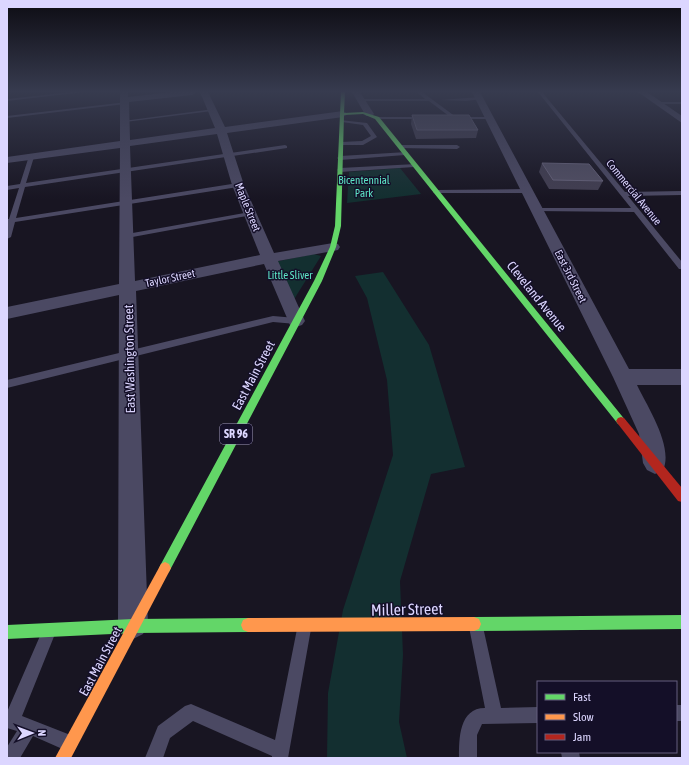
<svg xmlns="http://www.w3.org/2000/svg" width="689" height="765" font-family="'Asap Condensed',sans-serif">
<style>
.green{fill:#132f30}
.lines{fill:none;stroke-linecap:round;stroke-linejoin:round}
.lane{fill:#4b4963;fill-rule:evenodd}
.street{fill:#4b4963;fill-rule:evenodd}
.fast{fill:#63d668;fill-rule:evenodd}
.slow{fill:#ff974d;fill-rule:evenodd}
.jam{fill:#b3261e;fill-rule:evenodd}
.wall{fill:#423e51}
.building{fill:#524f64;stroke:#68647c}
.labels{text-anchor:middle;stroke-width:3;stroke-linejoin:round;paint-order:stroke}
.far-park-label{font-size:11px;fill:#5de5c7;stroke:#140f28}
.far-street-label{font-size:11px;fill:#dcd6ff;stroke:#140f28}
.shield{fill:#140f28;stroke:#a09abe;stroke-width:1}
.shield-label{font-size:12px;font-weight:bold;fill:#dcd6ff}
.street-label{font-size:13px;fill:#dcd6ff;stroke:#140f28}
.near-street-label{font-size:16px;fill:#dcd6ff;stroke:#140f28}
</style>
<rect width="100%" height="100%" fill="#181522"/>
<!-- green -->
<g class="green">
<path d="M400 168 421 194 347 203 349 172Z"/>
<path d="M314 254 321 256 288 309 269 263Z"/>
<path d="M383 272 429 345 465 467 431 474 400 581 403 655 399 722 407 758H327L328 693 343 610 393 455 387 380 367 298 355 276Z"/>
</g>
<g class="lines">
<!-- lane -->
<g class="lane">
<path d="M72 92H84L7 101V99Z"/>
<path d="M417 92H422L456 117H490L492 118 490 119H453L429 101H362L360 100 362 99H425Z"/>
<path d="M538 92H542L625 192 682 191V195L628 196 682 262V269H679L634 212 534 211V209L536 208H631Z"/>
<path d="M480 97 482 99 466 101 440 100Z"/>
<path d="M127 102 125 104 7 118V116Z"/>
<path d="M659 102H682V104H657Z"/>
<path d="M214 109 212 111 125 122 123 121Z"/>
<path d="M377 117H425L427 118 425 119H375Z"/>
<path d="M340 120 367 123 377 137 363 145H339V143L341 142 362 141 371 136 363 125 342 122Z"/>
<path d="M285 145 287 146V148L25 187 16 218 238 183 241 185 238 187 15 222 11 237 7 239V219H9L19 188 7 190V186L20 184 29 156 34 157 26 183Z"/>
<path d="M401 145H457L460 147 457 149 399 148V146Z"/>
<path d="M407 152 408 153 405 155 340 160 337 158 340 156Z"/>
<path d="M416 164V166L414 167 340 172 337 170 340 168Z"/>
<path d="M436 190 526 189 529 191 526 193H434L433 192Z"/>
<path d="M250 212 253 214 252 215 127 238 123 236 127 234Z"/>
<path d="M273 316 296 318 300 321 296 324 273 322 7 388V380Z"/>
<path d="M476 620 481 622 483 627 501 708 538 707V723L482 724 477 735V758H459C459 739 459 708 485 708L469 627 471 622Z"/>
<path d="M304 622 309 624 311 629 288 758H272V756L193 721 170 738 163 758H145L158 726 185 706 191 704 275 740 297 629 299 624Z"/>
<path d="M48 627 53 629 55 634 22 716 73 736 76 742 73 748 67 751 33 736 20 758H7V747L17 731 7 728V712L43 629Z"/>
<rect x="676" y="705" width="6" height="16"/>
<path d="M561 752H579L580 758H562Z"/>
</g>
<!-- street -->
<g class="street">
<path d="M120 92H128V97L172 92H196L192 95 129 102 130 140 215 128 200 92H208L225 127 343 111 348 114 343 117 227 133 244 185 274 253 333 243 338 244 340 247 338 250 333 251 278 261 305 321 302 325 296 327 290 325 264 264 136 291 148 624 143 634 133 639 123 634 118 624 119 295 7 319V307L119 284 120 148 7 163V157L120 141ZM217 134 232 185 260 255 135 281 130 146Z"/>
<path d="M352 92H360L374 114 372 116H366Z"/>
<path d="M472 92H480L629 369H682V385H637C647 406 674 447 663 470L655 474 647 470 643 463 639 434 613 377Z"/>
<path d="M638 92H647L682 116V123Z"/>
</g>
<!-- fast -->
<g class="fast">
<path d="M341 92H345L344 113 363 112 379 117 626 421 624 424 621 425 618 424 375 119 363 114 344 115 341 226 336 247 322 281 169 572 165 574 161 572 159 568 161 564 314 281 330 247 335 226Z"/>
<path d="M682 615V629L474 631 469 629 467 624 469 619 474 617Z"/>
<path d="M248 618 253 620 255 625 253 630 248 632 133 633 7 639V625L133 619Z"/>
</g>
<!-- slow -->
<g class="slow">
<path d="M165 562 169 564 171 568 169 572 71 758H55L161 564Z"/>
<path d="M474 617 479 619 481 624 479 629 474 631 248 632 243 630 241 625 243 620 248 618Z"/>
</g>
<!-- jam -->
<path class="jam" d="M621 417 624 418 682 488V502L678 501 618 424 616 421 618 418Z"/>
</g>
<!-- wall -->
<g class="wall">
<path d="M412 115 478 130 476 138 416 139 411 124Z"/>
<path d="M542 163 603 181 598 190 549 189 539 172Z"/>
</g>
<!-- building -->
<g class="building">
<path d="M412 115H469L478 130H417Z"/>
<path d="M542 163 589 164 603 181 553 180Z"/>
</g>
<!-- sky -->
<linearGradient id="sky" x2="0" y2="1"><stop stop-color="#0d0c13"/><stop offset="0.46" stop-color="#373b4f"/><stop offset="1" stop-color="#373b4f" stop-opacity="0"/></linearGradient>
<rect width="689" height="199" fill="url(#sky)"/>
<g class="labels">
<!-- far-park labels -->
<g class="far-park-label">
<text x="364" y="184">Bicentennial<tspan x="364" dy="13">Park</tspan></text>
<text x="290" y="279">Little Sliver</text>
</g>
<!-- far-street labels -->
<g class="far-street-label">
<text transform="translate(634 192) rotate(51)" y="4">Commercial Avenue</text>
<text transform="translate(248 207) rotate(68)" y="4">Maple Street</text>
<text transform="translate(571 276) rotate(63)" y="4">East 3rd Street</text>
<text transform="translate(170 278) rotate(-12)" y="4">Taylor Street</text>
</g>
<!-- shield labels -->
<rect class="shield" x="220" y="424" width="32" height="20" rx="3"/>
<g class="shield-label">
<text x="236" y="438">SR 96</text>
</g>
<!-- street labels -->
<g class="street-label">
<text transform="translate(537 296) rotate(51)" y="5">Cleveland Avenue</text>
<text transform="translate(129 359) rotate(-91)" y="5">East Washington Street</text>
<text transform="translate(253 375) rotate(-62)" y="5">East Main Street</text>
<text transform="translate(100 661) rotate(-62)" y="5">East Main Street</text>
</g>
<!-- near-street labels -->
<g class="near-street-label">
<text transform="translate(407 609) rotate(-1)" y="6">Miller Street</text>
</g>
</g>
<!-- border -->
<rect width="689" height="765" fill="none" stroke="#dcd6ff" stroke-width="16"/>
<!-- legend -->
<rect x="537" y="681" width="140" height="72" fill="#140f28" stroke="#645f7e"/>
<rect x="545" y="694" width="20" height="6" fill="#63d668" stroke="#645f7e"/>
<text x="573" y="701" font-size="12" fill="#dcd6ff">Fast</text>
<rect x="545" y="714" width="20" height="6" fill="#ff974d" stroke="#645f7e"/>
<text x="573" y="721" font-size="12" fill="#dcd6ff">Slow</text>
<rect x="545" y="734" width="20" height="6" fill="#b3261e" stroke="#645f7e"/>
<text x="573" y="741" font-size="12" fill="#dcd6ff">Jam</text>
<!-- north arrow -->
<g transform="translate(32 733) rotate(89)" stroke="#140f28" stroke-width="3" paint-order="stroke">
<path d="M0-3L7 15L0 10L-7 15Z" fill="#dcd6ff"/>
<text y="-6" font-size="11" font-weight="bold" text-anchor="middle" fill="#dcd6ff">N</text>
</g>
</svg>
